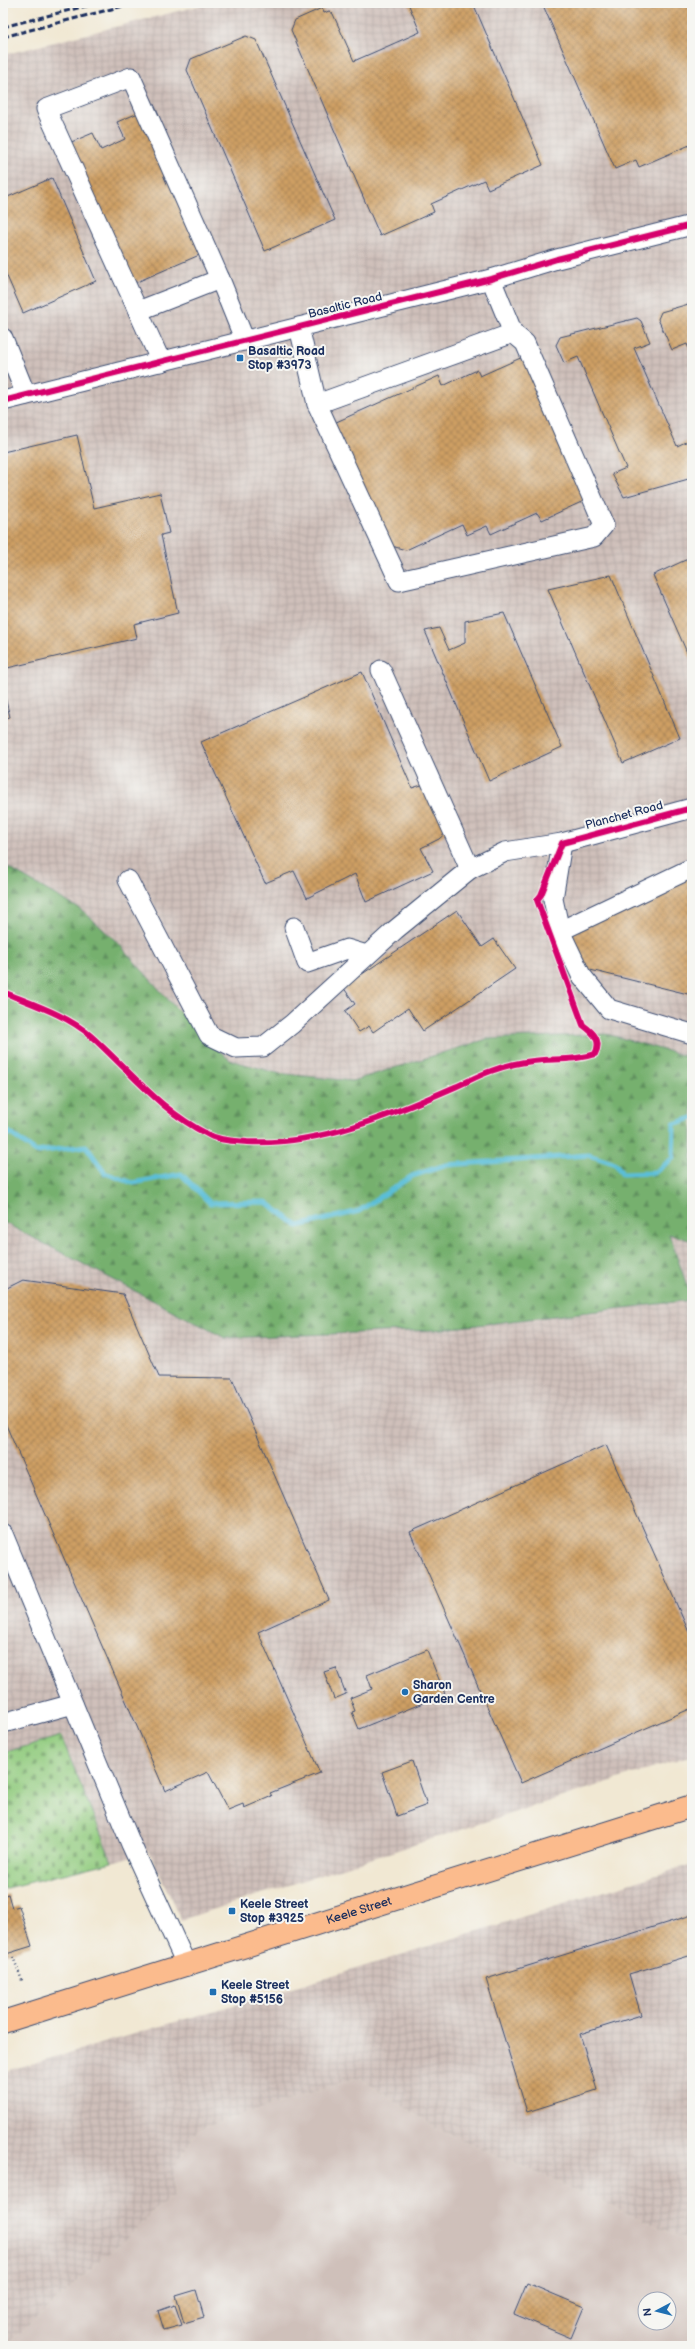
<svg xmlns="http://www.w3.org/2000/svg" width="695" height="2349" font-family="'Balsamiq Sans',sans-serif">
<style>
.industrial{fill:url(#industrial-grid)}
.railway{fill:#cfc0ba;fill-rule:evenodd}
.forest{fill:url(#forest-firs);stroke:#487066}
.cemetery{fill:url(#cemetery-stones);stroke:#577e6f}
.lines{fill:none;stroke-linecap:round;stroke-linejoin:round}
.stream{stroke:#5abed8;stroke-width:5}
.building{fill:url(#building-cross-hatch)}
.minor-casing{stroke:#3b4b70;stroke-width:21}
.major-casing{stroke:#3b4b70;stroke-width:24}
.path{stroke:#3b4b70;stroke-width:2.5;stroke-dasharray:1 3;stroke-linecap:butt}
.minor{stroke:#fff;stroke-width:19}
.major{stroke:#fbbb8d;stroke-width:22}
.rail{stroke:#1b2f5e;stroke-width:3;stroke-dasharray:6 3;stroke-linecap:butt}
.cycleway-casing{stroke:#f6f6f2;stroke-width:8}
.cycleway{stroke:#d6006c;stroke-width:6}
.poi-dot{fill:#1f6fb2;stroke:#f6f6f2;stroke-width:1.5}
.labels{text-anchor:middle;stroke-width:4;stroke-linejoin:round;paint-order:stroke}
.street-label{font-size:12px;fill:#1b2f5e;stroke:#f6f6f2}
.poi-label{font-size:12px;font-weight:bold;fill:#1b2f5e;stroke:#f6f6f2;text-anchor:start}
</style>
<defs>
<pattern id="industrial-grid" width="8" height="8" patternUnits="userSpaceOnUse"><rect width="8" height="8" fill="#cfc0ba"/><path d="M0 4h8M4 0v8" fill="none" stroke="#b1a5a2"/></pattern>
<pattern id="forest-firs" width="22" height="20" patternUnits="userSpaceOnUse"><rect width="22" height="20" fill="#76b06e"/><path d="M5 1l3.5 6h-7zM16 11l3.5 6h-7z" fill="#60905e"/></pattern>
<pattern id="cemetery-stones" width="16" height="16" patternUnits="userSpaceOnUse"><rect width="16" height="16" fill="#93cc80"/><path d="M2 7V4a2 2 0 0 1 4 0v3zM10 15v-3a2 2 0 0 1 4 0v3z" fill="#77a66c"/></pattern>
<pattern id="building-cross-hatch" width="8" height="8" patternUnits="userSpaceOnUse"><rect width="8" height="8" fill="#ce9f64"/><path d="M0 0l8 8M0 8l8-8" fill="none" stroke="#a68256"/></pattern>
</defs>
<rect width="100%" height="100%" fill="#f6f6f2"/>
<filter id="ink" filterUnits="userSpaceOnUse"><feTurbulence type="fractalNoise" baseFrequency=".025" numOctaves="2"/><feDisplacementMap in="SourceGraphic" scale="8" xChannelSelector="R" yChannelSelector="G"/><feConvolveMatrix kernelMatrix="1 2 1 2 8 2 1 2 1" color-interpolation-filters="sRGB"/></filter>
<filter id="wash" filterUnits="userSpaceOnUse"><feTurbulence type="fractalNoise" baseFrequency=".012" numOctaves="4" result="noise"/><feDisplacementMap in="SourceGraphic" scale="16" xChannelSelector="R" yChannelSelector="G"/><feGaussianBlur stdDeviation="0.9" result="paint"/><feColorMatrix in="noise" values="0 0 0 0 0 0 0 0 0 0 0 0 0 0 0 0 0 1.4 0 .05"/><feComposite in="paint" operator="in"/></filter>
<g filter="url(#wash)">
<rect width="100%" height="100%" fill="#f1e8d3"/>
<!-- industrial -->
<g class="industrial">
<path d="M210 3H692V1058L607 1034 487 1039 352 1081 277 1073 230 1060 196 1031 118 943 83 911 3 865V55Z"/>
<path d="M3 1222 225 1338 434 1330 692 1300V1755L181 1920 149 1851 112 1862 61 1736 3 1753Z"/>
<path d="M669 1233 692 1241V1298Z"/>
<path d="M692 1864V2242L437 2129 359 2077 203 2128 196 2133 178 2161 173 2181 176 2193 6 2346H3V2072L330 1977Z"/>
</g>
<!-- railway -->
<path class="railway" d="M359 2077 437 2129 692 2242V2346H6L176 2193 173 2181 174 2170 178 2161 196 2133 203 2128ZM645 2299H669V2323H645Z"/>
<!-- forest -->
<path class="forest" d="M3 865 83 911 118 943 196 1031 230 1060 277 1073 352 1081 487 1039 607 1034 692 1058V1241L669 1234 692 1300 434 1330 225 1338 3 1222Z"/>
<!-- cemetery -->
<path class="cemetery" d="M61 1736 112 1862 3 1889V1753Z"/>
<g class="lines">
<!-- stream -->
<path class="stream" d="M3 1128 36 1152 86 1146 105 1173 133 1183 181 1174 210 1203 266 1202 298 1226 359 1211 412 1176 446 1165 589 1155 616 1164 622 1174 654 1173 673 1158 674 1124 692 1118"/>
</g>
<g id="blocks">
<!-- building -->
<g class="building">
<path d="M408 3H473L543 165 488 189 484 180 431 204 434 212 380 236 291 30 295 20 322 8 324 13 329 11 333 14 354 61 420 32Z"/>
<path d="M542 3H692V144L639 167 636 160 615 169Z"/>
<path d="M246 36 256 40 335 220 265 251 187 70 191 59Z"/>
<path d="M143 111 204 253 130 285 69 143 93 133 101 150 125 139 117 122Z"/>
<path d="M52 178 96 281 23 313 3 267V199Z"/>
<path d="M692 303V356L687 344 672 350 658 319 661 312Z"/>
<path d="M637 318 641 321 650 342 634 348 677 446 692 439V478L624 497 612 474 626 468 578 357 564 363 556 345 560 337Z"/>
<path d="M525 356 588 499 542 520 537 513 491 534 487 526 467 535 462 524 406 550 388 545 334 423 439 376 443 386 477 370 480 376Z"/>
<path d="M77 435 94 508 160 493 169 533 161 535 178 613 134 624 137 638 3 669V452Z"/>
<path d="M692 557V664L653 575Z"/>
<path d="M611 575 680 738 623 763 548 589Z"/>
<path d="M504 613 562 747 489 781 425 631 439 628 449 650 465 643V621Z"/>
<path d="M362 672 412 788 428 783 448 831 439 839 421 848 433 871 366 902 355 874 307 898 294 871 265 883 201 742Z"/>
<path d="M3 689 10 717 3 719Z"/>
<path d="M692 875V995L578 967 568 931Z"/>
<path d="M457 910 482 947 494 939 515 969 423 1031 408 1008 373 1032 369 1026 359 1032 345 1011 355 1004 343 987Z"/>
<path d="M23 1280 123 1294 159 1377 232 1378 329 1600 258 1632 320 1773 270 1793 272 1796 244 1808 243 1804 228 1810 208 1772 165 1791 3 1418V1290Z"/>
<path d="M606 1445 692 1639V1708L521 1783 410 1532Z"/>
<path d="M427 1650 445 1694 359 1729 352 1712 355 1711 350 1698 372 1689 367 1675Z"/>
<path d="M336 1668 346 1694 334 1699 324 1672Z"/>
<path d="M412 1761 427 1805 397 1816 382 1772Z"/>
<path d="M8 1894 12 1908 19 1906 32 1946 3 1955V1896Z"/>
<path d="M692 1915V1955L629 1974 641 2015 580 2034 597 2090 527 2112 486 1979Z"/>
<path d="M527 2283 584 2307 571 2338 514 2314Z"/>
<path d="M196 2290 204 2317 184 2323 176 2296Z"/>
<path d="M175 2305 182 2325 164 2330 158 2311Z"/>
</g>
</g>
</g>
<g filter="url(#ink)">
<use href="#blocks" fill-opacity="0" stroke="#3b4b70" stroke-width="1"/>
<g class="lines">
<!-- minor casing -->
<g class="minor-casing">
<g id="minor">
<path d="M138 311 46 109 131 77 220 279"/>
<path d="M299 327 317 404 399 581 594 537 604 525 525 343 513 333 491 279"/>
<path d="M3 338 26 395"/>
<path d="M161 362 138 311 220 279 245 341"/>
<path d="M3 401 491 279 557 259 692 225"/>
<path d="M317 404 513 333"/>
<path d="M381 670 470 869 505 852 562 843 692 808"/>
<path d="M692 868 560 931 581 975 609 1009 692 1034"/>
<path d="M128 880 209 1035 236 1048 263 1047 292 1024 395 930 470 869"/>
<path d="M294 927 307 963 347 949 367 955"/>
<path d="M560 931 553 899 562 843"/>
<path d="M3 1534 131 1844 187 1966"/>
<path d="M3 1723 73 1704"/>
</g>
</g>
<!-- major casing -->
<g class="major-casing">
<g id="major">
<path id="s1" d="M3 2022 692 1806"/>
</g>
</g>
<!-- path -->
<path class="path" d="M13 1957 23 1983"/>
<!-- minor -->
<use href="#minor" class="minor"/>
<!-- major -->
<use href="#major" class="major"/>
<!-- rail -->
<g class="rail">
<path d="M3 27 98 3"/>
<path d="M3 37 135 3"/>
</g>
<!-- cycleway casing -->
<g class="cycleway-casing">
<g id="cycleway">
<path d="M3 401 491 279 557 259 692 225"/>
<path d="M3 992C32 1004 67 1015 91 1036 130 1071 160 1111 209 1135 220 1141 235 1141 247 1142 319 1146 391 1115 455 1087 467 1082 479 1075 491 1071 507 1065 526 1061 543 1060 560 1059 578 1060 595 1054 602 1041 594 1033 583 1025L537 900 541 895 562 843 692 808"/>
</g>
</g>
<!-- cycleway -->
<use href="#cycleway" class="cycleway"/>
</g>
</g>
<!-- markers -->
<g class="poi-dot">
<rect x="236" y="354" width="8" height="8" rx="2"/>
<circle cx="405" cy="1692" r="4"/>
<rect x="228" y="1907" width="8" height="8" rx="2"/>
<rect x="209" y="1988" width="8" height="8" rx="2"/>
</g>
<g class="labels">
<!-- street labels -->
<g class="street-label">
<text transform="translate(345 305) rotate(-14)" y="4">Basaltic Road</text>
<text transform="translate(624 815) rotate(-15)" y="4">Planchet Road</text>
<text dy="4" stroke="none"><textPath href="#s1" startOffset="373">Keele Street</textPath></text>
</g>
<!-- poi labels -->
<g class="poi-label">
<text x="248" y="355">Basaltic Road<tspan x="248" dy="14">Stop #3973</tspan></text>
<text x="413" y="1689">Sharon<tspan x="413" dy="14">Garden Centre</tspan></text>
<text x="240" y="1908">Keele Street<tspan x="240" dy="14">Stop #3925</tspan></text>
<text x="221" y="1989">Keele Street<tspan x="221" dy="14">Stop #5156</tspan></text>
</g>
</g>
<!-- margin -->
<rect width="695" height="2349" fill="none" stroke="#f6f6f2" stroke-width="16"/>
<!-- north arrow -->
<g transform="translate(657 2311) rotate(263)"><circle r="19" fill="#f6f6f2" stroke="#9ea6b7"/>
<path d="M0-3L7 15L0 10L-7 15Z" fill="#1f6fb2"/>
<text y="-6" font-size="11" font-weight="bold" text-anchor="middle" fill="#1b2f5e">N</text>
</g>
</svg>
